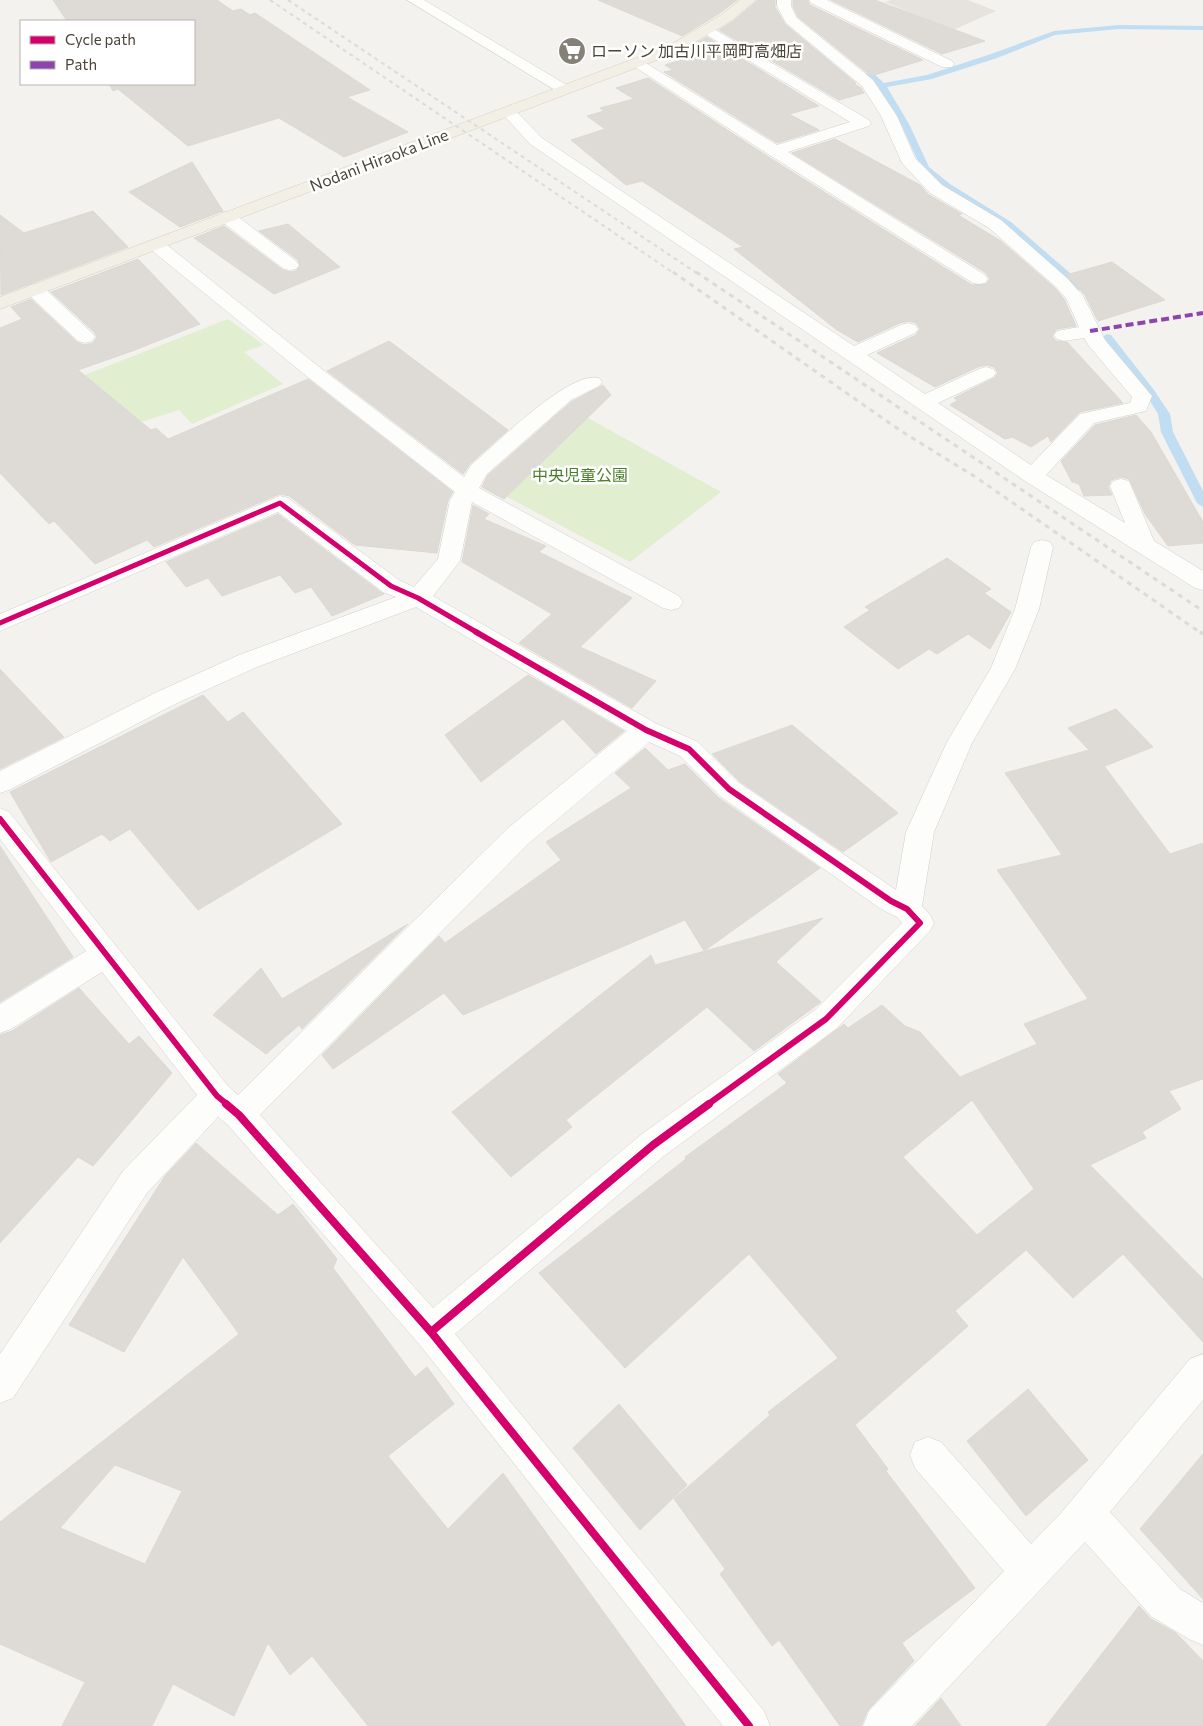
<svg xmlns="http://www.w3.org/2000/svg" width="1203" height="1726" font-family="Commissioner,'Noto Sans JP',sans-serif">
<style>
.green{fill:#e1eecf}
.parking{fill:#e6e3df}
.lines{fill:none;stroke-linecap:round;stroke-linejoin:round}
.stream{fill:#c0ddf1;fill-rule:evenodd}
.building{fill:#dedbd6;stroke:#dcd9d4;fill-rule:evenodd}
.minor-casing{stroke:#d2d0cb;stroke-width:1}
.major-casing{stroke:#d6cebb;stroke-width:1}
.minor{fill:#fdfdfc;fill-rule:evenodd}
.major{fill:#f2efe6;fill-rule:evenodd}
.rail-far2{stroke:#dbdbda;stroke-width:2;stroke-dasharray:4 4;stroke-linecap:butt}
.rail-far1{stroke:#dbdbda;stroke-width:3;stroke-dasharray:5 5;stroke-linecap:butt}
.rail{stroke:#dbdbda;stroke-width:4;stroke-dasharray:6 6;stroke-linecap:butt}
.quiet{stroke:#8e44ad;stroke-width:4;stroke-dasharray:8 4;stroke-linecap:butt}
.cycleway-far2-casing{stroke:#fff;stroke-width:8}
.cycleway-far1-casing{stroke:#fff;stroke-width:9}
.cycleway-casing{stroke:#fff;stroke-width:11}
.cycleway-far2{stroke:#d6006c;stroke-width:5}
.cycleway-far1{stroke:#d6006c;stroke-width:6}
.cycleway{stroke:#d6006c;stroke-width:8}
.labels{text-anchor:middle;stroke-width:5;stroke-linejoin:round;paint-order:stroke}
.far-poi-label{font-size:16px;fill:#4b4439;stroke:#fff;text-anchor:start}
.far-street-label{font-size:16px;fill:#4b4439;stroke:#fff}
.far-park-label{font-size:16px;fill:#4a7f2a;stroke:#fff}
</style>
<rect width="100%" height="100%" fill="#f4f2ee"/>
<!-- green -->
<g class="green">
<path d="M228 319 264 345 244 352 283 384 192 424 179 410 97 436 0 408Z"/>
<path d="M567 409H572L721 492 630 562 492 489 490 477 559 411Z"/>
</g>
<!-- parking -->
<path class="parking" d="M891 0H968L996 11 953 30 885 2Z"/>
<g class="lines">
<!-- stream -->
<g class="stream">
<path d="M1119 25 1203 26V30L1119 29 1055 35 997 58 932 79 887 87 909 124 929 167 950 184 1011 222 1085 286V290H1077L1005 226 944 188 922 170 901 124 876 84 865 74 872 72 884 83 927 75 991 54 1054 31Z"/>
<path d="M1107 334 1111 335 1154 390 1170 414 1173 432 1203 491V507L1197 503 1161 432 1158 414 1145 393 1102 337Z"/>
</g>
</g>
<!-- building -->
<g class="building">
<path d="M53 0H217L233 11 241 9 250 15 255 13 370 90 347 97 408 132 344 157 279 118 188 146 118 89 113 91 109 84H194V21H67Z"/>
<path d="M598 0H737L720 13 682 36Z"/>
<path d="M758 0H775V7L785 24 856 83 854 84 861 88 864 93 839 100 719 30 732 22Z"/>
<path d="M793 0H807L810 5 923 60 871 76 798 17 793 6Z"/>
<path d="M831 0H875L985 41 942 54Z"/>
<path d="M707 37 819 106 789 114 819 130 777 143 664 72 673 70 665 65 713 49 698 42Z"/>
<path d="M648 78 767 156 972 285 986 284 990 279 986 273 792 153 835 139 920 185 929 195 962 214 958 215 1001 241 1055 288 1064 299 1076 326 1057 329 1052 336 1056 341 1067 342 1123 403 1080 412 1051 442 1048 436 1031 447 1012 437 1005 439 950 405 958 400 954 398 994 378 998 373 994 367 987 365 978 367 935 387 877 353 916 335 920 329 916 323 909 321 900 323 858 342 837 330 734 249 743 247 642 181 626 185 571 140 605 129 587 116 604 111 600 108 634 99 616 88Z"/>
<path d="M192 162 223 211 180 227 129 192Z"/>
<path d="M93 211 128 247 1 295 0 215 24 233Z"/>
<path d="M288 224 340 267 274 294 194 238 224 226 283 270 290 272 296 271 300 266 298 260 259 231Z"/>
<path d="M138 259 200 324 135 350 78 370 151 430 156 428 168 439 308 379 453 492 448 500 437 553 355 545 289 496 280 494 154 547 147 540 95 564 54 521 49 524 0 473V328L22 319 11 307 31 299 77 342 84 345 93 343 97 337 94 332 51 292Z"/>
<path d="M1112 262 1165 300 1098 321 1085 295 1066 275Z"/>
<path d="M389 341 508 430 470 464 463 474 327 371Z"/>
<path d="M603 385 611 395 504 499 482 487 488 475 571 402Z"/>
<path d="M1136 415 1151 432 1203 522V543L1168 546 1145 514 1129 479 1121 477 1111 480 1108 487 1112 495 1084 496 1079 484 1072 482 1061 461 1095 425Z"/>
<path d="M473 505 489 514 484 519 546 546 539 552 632 598 580 647 656 681 632 708 519 643 552 614 462 562Z"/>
<path d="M278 514 382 593 384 594 332 616 311 587 295 593 280 575 222 596 208 578 186 587 166 562Z"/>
<path d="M947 558 991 589 984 593 1011 612 990 649 968 634 937 654 929 649 898 669 844 627 870 610 865 607Z"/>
<path d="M0 669 64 737 0 769Z"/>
<path d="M528 675 624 731 596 754 563 719 481 782 445 735Z"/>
<path d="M203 695 228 722 243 712 342 824 198 910 130 829 110 841 102 834 51 862 10 792Z"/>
<path d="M1116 709 1153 747 1105 766 1099 759 1170 854 1203 843V1079L1169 1091 1181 1109 1142 1132 1146 1138 1090 1165 1203 1279V1342L1123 1254 1073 1298 1026 1250 955 1311 968 1326 855 1425 888 1469 886 1471 975 1588 902 1643 914 1661 868 1710 861 1726H840L779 1640 772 1646 720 1574 725 1569 674 1499 770 1415 768 1412 838 1358 749 1254 625 1368 539 1273 686 1159 685 1157 787 1083 778 1074 844 1024 848 1028 882 1005 905 1026 920 1032 960 1077 1037 1044 1024 1024 1088 999 997 870 1062 855 1005 773 1089 750 1068 728ZM972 1100 1034 1189 977 1235 903 1157Z"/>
<path d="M792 725 898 813 843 852 739 781 712 754Z"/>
<path d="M645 748 668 770 685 764 719 798 820 868 704 951 685 920 463 1015 444 993 333 1069 322 1055 439 936 445 943 561 860 546 842 631 788 615 773Z"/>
<path d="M0 846 73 957 0 1002Z"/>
<path d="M823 918 776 962 821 1002 754 1051 707 1007 566 1120 572 1127 511 1177 452 1112 651 955 655 965Z"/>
<path d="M408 924 302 1029 299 1025 266 1054 213 1015 261 968 282 999Z"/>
<path d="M79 988 129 1044 139 1036 172 1073 93 1166 78 1157 0 1243V1035L12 1031Z"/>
<path d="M196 1143 278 1215 293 1204 337 1259 333 1268 415 1377 427 1367 454 1404 388 1456 448 1529 503 1473 686 1726H368L312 1656 290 1675 268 1643 234 1716 173 1684 152 1726H62L85 1682 0 1644V1522L239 1334 183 1257 124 1352 69 1325 165 1176ZM115 1465 182 1491 145 1564 60 1528Z"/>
<path d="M1028 1389 1088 1460 1026 1516 967 1441Z"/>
<path d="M619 1404 687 1485 640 1530 573 1448Z"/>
<path d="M1203 1454V1599L1140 1529Z"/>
<path d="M1139 1606 1151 1619 1176 1633 1203 1661V1726H1046Z"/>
<path d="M941 1698 961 1726H915Z"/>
</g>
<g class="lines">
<!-- minor casing -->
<g class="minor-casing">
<g id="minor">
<path d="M407 0H424L570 87 573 90 570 93H560Z"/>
<path d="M777 0H791V6L797 18 873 80 897 116 915 158 942 185 1001 220 1068 279 1083 296 1105 340 1152 396 1146 411 1094 423 1046 475 1125 523 1110 486 1113 481 1121 479 1129 481 1154 541 1203 571V590L1195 588 1025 481 530 144 500 111 503 108H513L542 138 854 346 901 325 908 323 915 325 918 329 915 333 867 355 925 394 979 369 986 367 993 369 996 373 993 377 938 403 1031 465 1080 414 1130 403 1132 397 1089 346 1084 338 1064 341 1057 339 1054 335 1057 331 1079 327 1066 298 1056 287 989 228 930 193 902 163 881 116 862 86 786 23 777 6Z"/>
<path d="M809 0H827L952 61 954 64 952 67H942L811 3Z"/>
<path d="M707 25 869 120 871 123 869 126 788 152 985 275 988 279 985 283 979 284 973 283 768 154 629 63 631 60H641L777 145 850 122 702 32 700 29 702 26Z"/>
<path d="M227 212 233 213 296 261 299 265 296 269 290 270 284 269 221 221 218 217 221 213Z"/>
<path d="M156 240 162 241 323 370 464 477 471 465C495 445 569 370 599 378L602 382 599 386 571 400 487 474 479 488 679 596 683 602 679 608 671 610 663 608 472 502 460 561 433 596 655 723 698 742 738 782 896 890 906 832 947 742 991 668 1015 609 1031 547 1034 542 1042 540 1050 542 1053 547 1039 609 1015 669 972 743 934 832 922 906 930 915 934 923 930 931 837 1028 664 1156 455 1334 764 1711 770 1726H723L419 1344 228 1125 218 1117 147 1193 13 1398 0 1403V1354L123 1171 197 1095 102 972 11 1029 0 1033V1004L86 951 0 839V808L9 812 228 1086 238 1095 508 828 627 731 416 607 257 667 175 704 9 790 0 793V771L157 692 239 655 396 597 383 592 278 512 0 631V614L280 496 288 498 399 580 414 587 438 559 450 500 455 492 309 378 150 249 147 245 150 241ZM649 742 680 756 720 796 881 909 897 917 902 923 815 1010 642 1134 433 1308 260 1115 528 844Z"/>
<path d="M35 284 42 286 92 333 95 337 92 341 85 343 78 341 28 294 26 290 28 286Z"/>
<path d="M1203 1354V1400L1110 1512 1180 1589 1203 1603V1645L1189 1639 1152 1617 1085 1542 912 1726H863L869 1711 1004 1571 915 1468 910 1455 915 1442 928 1437 941 1442 1031 1544 1061 1513 1190 1359Z"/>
</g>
</g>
<!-- major casing -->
<g class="major-casing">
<path id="major" d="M740 0H756L731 21 678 52 0 309V297L668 46 721 15Z"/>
</g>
<!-- minor -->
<use href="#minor" class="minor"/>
<!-- major -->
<use href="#major" class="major"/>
<!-- rail-far2 -->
<g class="rail-far2">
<path d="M270 0 675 274"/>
<path d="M288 0 698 274"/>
</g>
<!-- rail-far1 -->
<g class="rail-far1">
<path d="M673 272 901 431 977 478 1201 633"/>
<path d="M696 272 1203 611"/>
</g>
<!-- rail -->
<path class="rail" d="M1200 632 1203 634"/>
<!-- quiet -->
<path class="quiet" d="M1090 331 1203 313"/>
<!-- cycleway-far2 casing -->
<g class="cycleway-far2-casing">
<path id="cycleway-far2" d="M0 623 280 503 391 586 418 598 478 633"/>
</g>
<!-- cycleway-far1 casing -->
<g class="cycleway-far1-casing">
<g id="cycleway-far1">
<path d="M476 632 646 730 689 749 729 789 891 901 907 909 920 923 826 1019 707 1105"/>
<path d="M0 819 217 1096 228 1105"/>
</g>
</g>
<!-- cycleway casing -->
<g class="cycleway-casing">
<g id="cycleway">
<path d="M226 1104 239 1115 431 1332 749 1726"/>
<path d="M431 1332 653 1145 709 1104"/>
</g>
</g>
<!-- cycleway-far2 -->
<use href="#cycleway-far2" class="cycleway-far2"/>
<!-- cycleway-far1 -->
<use href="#cycleway-far1" class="cycleway-far1"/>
<!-- cycleway -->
<use href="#cycleway" class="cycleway"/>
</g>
<!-- icons -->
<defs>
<g id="supermarket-disc" transform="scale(1.4375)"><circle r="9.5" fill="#868178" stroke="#fff"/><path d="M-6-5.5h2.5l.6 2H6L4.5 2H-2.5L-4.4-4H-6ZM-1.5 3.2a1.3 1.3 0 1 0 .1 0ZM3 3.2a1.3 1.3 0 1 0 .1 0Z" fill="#fff"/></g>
</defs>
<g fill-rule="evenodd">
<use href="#supermarket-disc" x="572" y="51"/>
</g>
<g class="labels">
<!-- far-poi labels -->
<g class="far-poi-label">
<text x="591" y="57">ローソン 加古川平岡町高畑店</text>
</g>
<!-- far-street labels -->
<g class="far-street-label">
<text transform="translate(379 160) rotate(-21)" y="6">Nodani Hiraoka Line</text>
</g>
<!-- far-park labels -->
<g class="far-park-label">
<text x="580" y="481">中央児童公園</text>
</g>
</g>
<!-- legend -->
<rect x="20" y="20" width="175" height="65" fill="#ffffff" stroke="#b7b4b0"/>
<rect x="30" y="36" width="25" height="8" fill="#d6006c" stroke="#b7b4b0"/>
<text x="65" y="45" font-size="15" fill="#4b4439">Cycle path</text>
<rect x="30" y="61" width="25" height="8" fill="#8e44ad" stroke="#b7b4b0"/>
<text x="65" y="70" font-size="15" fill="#4b4439">Path</text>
</svg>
